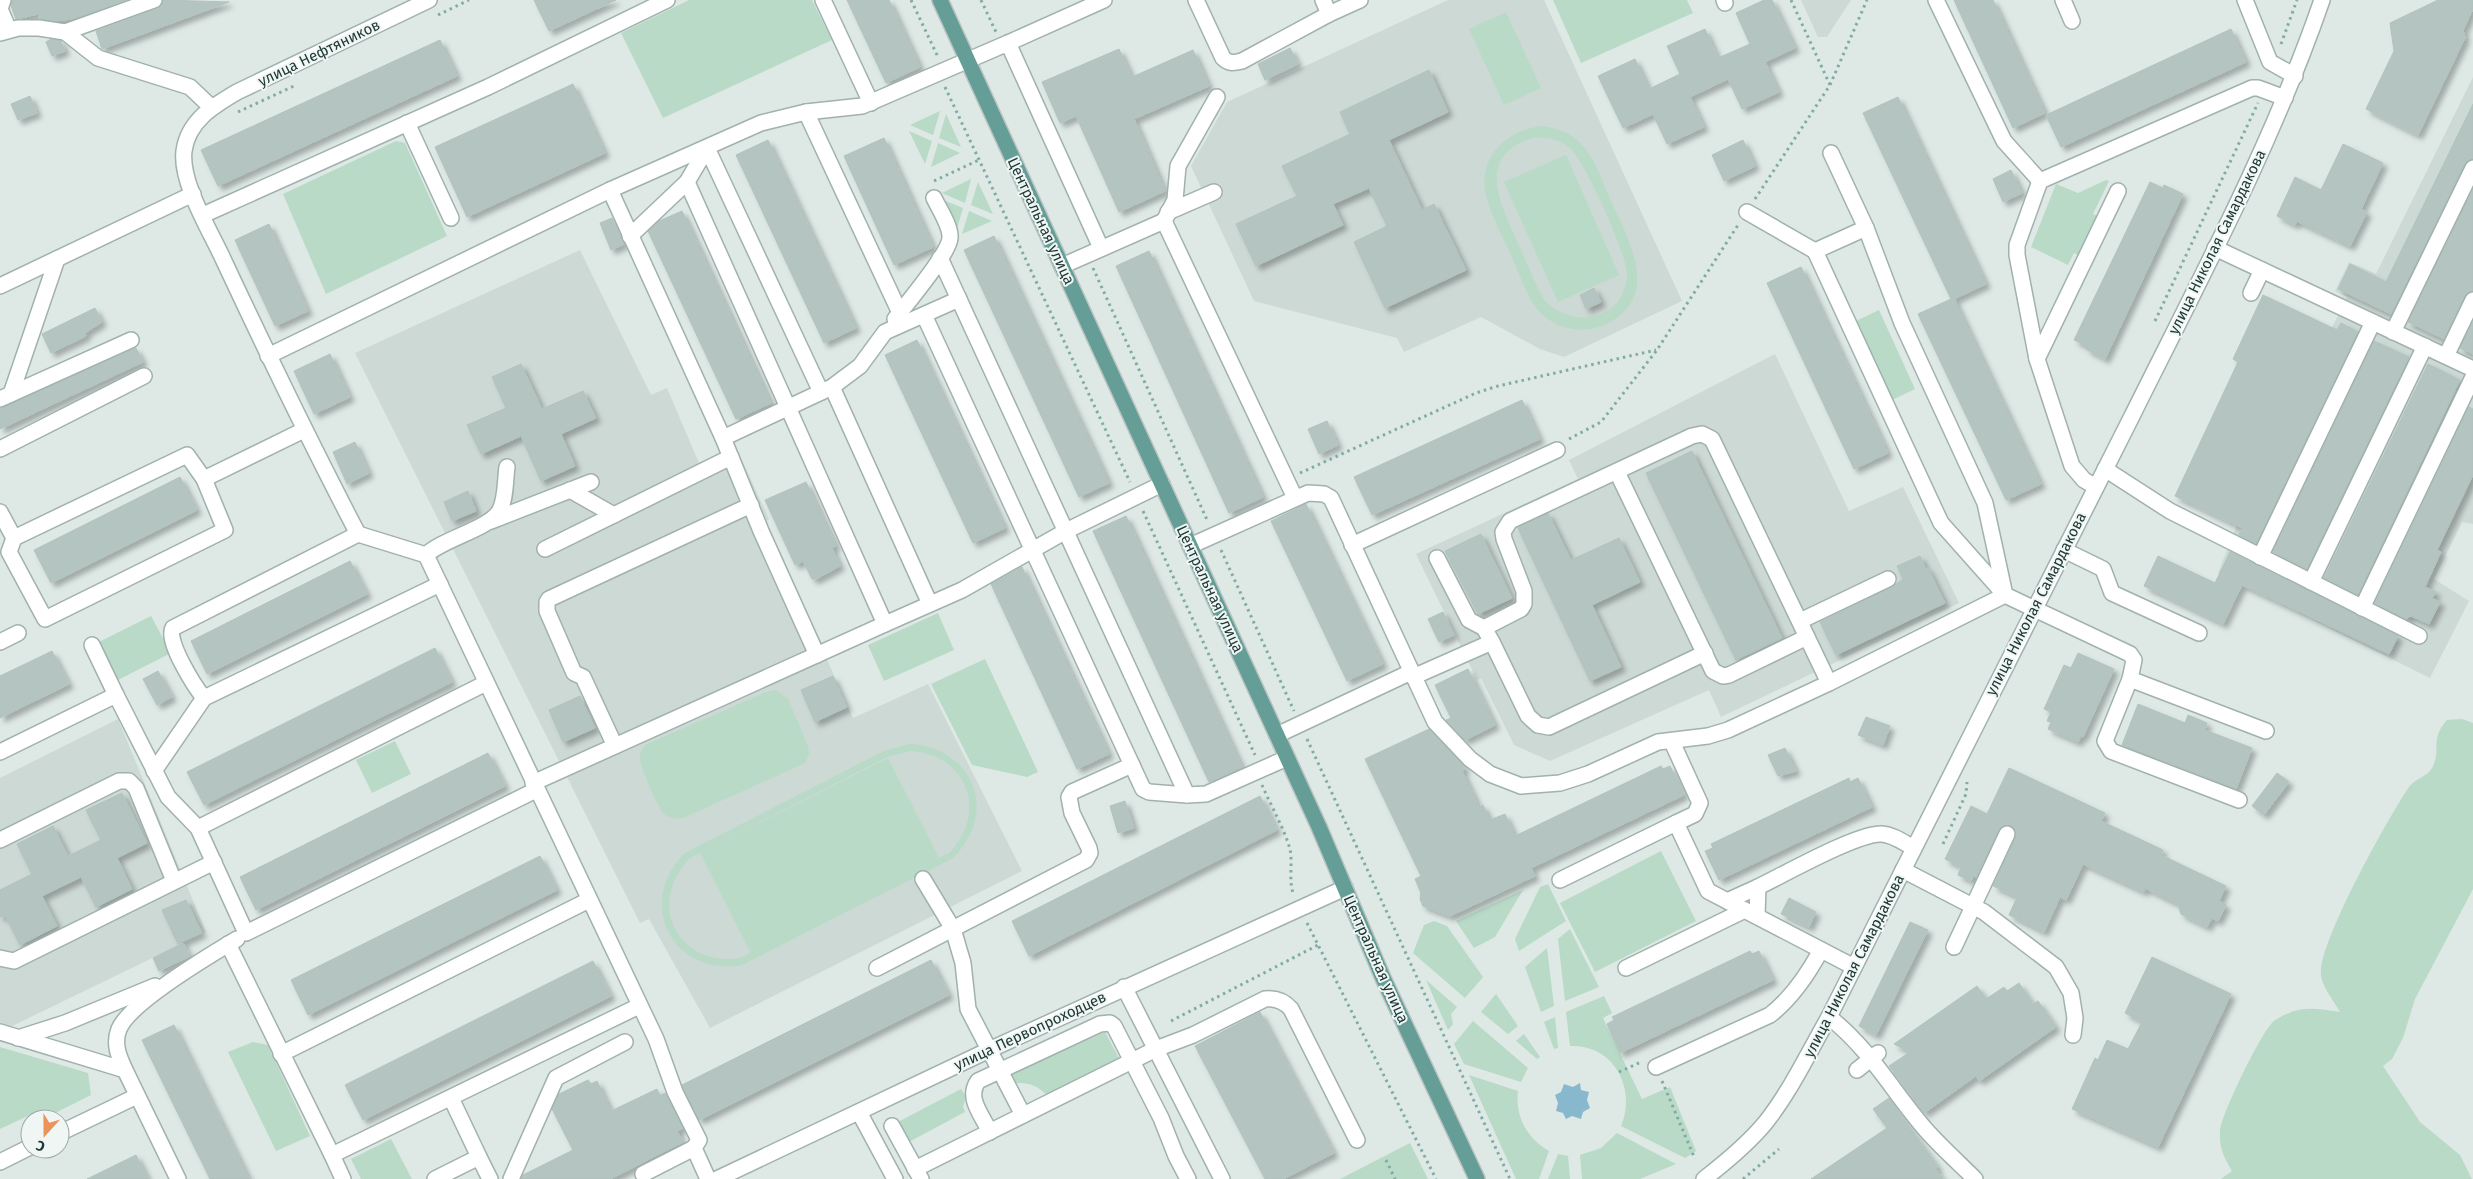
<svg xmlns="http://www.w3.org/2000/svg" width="2473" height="1179" font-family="'Fira Sans',sans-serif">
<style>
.built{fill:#cdd9d5}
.green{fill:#b8dac6;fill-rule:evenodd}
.water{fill:#87b8cd}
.building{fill:#b4c4c0;stroke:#b1c3be;filter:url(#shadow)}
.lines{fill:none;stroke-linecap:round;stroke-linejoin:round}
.minor-casing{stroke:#a1b1ae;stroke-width:18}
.major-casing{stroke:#bcc4c3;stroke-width:18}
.path{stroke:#80aca5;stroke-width:3;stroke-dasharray:2.5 4;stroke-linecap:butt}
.minor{stroke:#fff;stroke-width:15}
.major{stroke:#649e97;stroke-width:15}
.labels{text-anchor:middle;stroke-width:4;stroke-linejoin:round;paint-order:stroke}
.street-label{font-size:15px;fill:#203936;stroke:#eff6f4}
</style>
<defs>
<filter id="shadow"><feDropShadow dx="4.5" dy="4.5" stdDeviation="2.5" flood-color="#0004"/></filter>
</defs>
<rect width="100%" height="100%" fill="#dee9e6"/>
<!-- built -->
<g class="built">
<path d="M1448 0H1544L1682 301 1564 357 1540 349 1481 317 1404 352 1397 338 1254 301 1191 166 1227 102Z"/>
<path d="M1801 0H1851L1827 37H1818Z"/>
<path d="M2473 77V524L2462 522 2434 579 2469 601 2430 678 2218 573 2243 510 2347 297 2335 291 2349 262 2376 274Z"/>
<path d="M580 250 651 395 667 388 699 463 735 445 769 519 766 522 853 718 928 684 1022 871 710 1028 649 919 640 923 355 353Z"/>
<path d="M1775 354 1849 511 1903 487 1959 603 1721 717 1709 690 1550 761 1514 745 1481 678 1477 680 1416 554 1578 479 1569 460Z"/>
<path d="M118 719 206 932 4 1030 0 1022V778Z"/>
</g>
<!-- green -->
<g class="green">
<path d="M689 0H812L832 40 663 118 621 33Z"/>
<path d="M1553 0H1687L1693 13 1581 63Z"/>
<path d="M1506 12 1541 88 1504 105 1469 29Z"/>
<path d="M940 111 933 135 910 125Z"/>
<path d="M946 114 961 147 939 138Z"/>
<path d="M1543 126C1555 128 1567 131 1577 140 1594 154 1601 179 1610 199 1628 239 1663 297 1606 324 1586 334 1562 330 1545 317 1528 303 1521 277 1512 257 1503 237 1491 216 1486 195 1477 157 1508 129 1543 126ZM1532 138C1547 137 1560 139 1571 149 1585 162 1628 256 1627 275 1625 320 1574 330 1545 301 1534 282 1526 261 1517 241 1500 203 1475 157 1532 138Z"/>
<path d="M909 131 932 141 925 164Z"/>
<path d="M396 141 405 143 447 236 326 294 283 194Z"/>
<path d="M938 143 960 153 931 167Z"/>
<path d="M1566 155 1619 275 1558 302 1504 182Z"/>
<path d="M971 179 965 203 942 193Z"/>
<path d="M2106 180 2109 181 2093 214 2098 216 2078 255 2074 253 2068 265 2031 247 2056 184 2078 193Z"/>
<path d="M978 182 993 214 971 205Z"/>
<path d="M941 199 963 208 956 232Z"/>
<path d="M969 211 992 221 962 234Z"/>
<path d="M1879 310 1915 389 1890 401 1854 322Z"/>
<path d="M938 613 954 650 884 681 868 645Z"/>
<path d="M151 616 171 653 116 681 97 643Z"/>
<path d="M985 659 1038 772 1027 777 972 765 931 684Z"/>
<path d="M776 690 788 699 808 746 809 754 805 763 683 818C676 819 670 819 664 814 658 808 641 769 640 760 639 754 642 750 645 745L766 692Z"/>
<path d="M2462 719 2473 723V889L2415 999 2403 1038 2392 1059 2383 1066 2420 1122 2460 1155 2472 1179H2221L2232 1171C2224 1157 2219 1148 2220 1131 2221 1115 2262 1030 2274 1021 2298 1005 2313 1008 2340 1012 2334 1001 2322 987 2321 975 2317 945 2389 816 2409 787 2414 779 2427 777 2432 768 2442 750 2429 740 2447 720Z"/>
<path d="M395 741 411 774 372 793 356 760Z"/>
<path d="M910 744C974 748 999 813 953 858L742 965C672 977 635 902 685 853L884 751ZM910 751C967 754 989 812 949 853L740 958C678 968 645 903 690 858L887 757Z"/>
<path d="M888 758 939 858 751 953 700 853Z"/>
<path d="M1661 851 1696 921 1595 972 1560 903Z"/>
<path d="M1548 884 1566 921 1519 951 1515 939 1540 887Z"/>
<path d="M1523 890 1495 937 1474 948 1456 921Z"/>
<path d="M1434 921 1447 926 1483 977 1465 998 1413 953 1424 925Z"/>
<path d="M1570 929 1599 987 1565 1001 1558 939Z"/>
<path d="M1547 948 1554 1006 1541 1012 1525 967Z"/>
<path d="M1426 980 1457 1007 1451 1014 1453 1024 1448 1030Z"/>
<path d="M1496 994 1518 1026 1508 1034 1481 1012Z"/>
<path d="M1604 996 1612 1013 1603 1018 1642 1099 1670 1087 1696 1151 1685 1158 1621 1126C1637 1089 1614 1044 1570 1046L1566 1012Z"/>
<path d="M1555 1017 1558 1048 1554 1049 1544 1022Z"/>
<path d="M1473 1021 1528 1068 1521 1082 1464 1064 1454 1044Z"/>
<path d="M1105 1032 1120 1060 1049 1098C1041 1087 1030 1082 1016 1083L1011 1074Z"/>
<path d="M1524 1034 1540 1057 1537 1059 1516 1041Z"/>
<path d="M253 1042 268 1045 310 1136 276 1151 228 1052Z"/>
<path d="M0 1047 88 1073 91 1095 43 1119 30 1115 0 1129Z"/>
<path d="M1469 1075 1518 1091C1515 1117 1527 1138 1549 1151L1539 1179H1516Z"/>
<path d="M961 1089 966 1096 963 1107 965 1112 907 1143 896 1123Z"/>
<path d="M1617 1133 1676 1164 1640 1179H1582L1580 1155 1601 1148Z"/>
<path d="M391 1139 412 1179H361L351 1159Z"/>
<path d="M1410 1143 1428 1179H1340Z"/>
<path d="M1558 1154 1568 1156 1570 1179H1548Z"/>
</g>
<!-- water -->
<path class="water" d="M1580 1083 1581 1090 1589 1092 1587 1100 1590 1108 1583 1112 1581 1119 1572 1116 1566 1119 1563 1113 1556 1111 1558 1103 1555 1095 1561 1092 1564 1084 1573 1087Z"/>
<!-- building -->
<g class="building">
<path d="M12 0H126L72 19 54 21 40 19 38 14 16 19 11 6Z"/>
<path d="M163 0 229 2 102 49 96 31 157 9 161 6Z"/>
<path d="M534 0H616L549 31Z"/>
<path d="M847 0H889L920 67 886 83Z"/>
<path d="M1764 0H1772L1795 48 1765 62 1779 92 1742 109 1728 79 1690 97 1704 127 1667 144 1653 114 1623 128 1598 76 1635 59 1649 89 1680 74 1667 46 1705 29 1718 58 1750 44 1736 13Z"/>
<path d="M1954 0H1993L2045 113 2013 128Z"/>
<path d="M2438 0H2473V9L2463 30 2465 38 2418 135 2366 109 2394 51 2390 23Z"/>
<path d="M2231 29 2246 62 2061 147 2046 115Z"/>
<path d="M51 39 61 41 65 51 52 56 46 42Z"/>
<path d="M440 40 457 76 218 186 201 150Z"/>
<path d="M1290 48 1298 64 1265 80 1258 64Z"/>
<path d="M1119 49 1132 77 1193 50 1209 86 1134 119 1165 191 1119 212 1076 116 1060 123 1042 82Z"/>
<path d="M1429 70 1448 112 1389 140 1422 210 1434 204 1466 270 1385 308 1354 242 1387 226 1369 188 1333 204 1343 225 1256 266 1236 224 1297 196 1282 166 1350 134 1340 112Z"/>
<path d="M573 84 605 153 467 217 435 147Z"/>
<path d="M30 96 37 113 18 120 11 104Z"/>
<path d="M1898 97 1986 284 1954 299 2041 484 2006 500 1918 314 1951 299 1863 113Z"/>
<path d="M2473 104V159L2465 164 2391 314 2338 289 2350 264 2386 282Z"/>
<path d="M884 138 933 247 894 265 844 156Z"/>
<path d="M768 140 856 328 824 343 736 155Z"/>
<path d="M1743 140 1755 166 1724 181 1712 155Z"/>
<path d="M2343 144 2383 163 2361 209 2367 212 2350 246 2297 221 2295 225 2277 216 2295 177 2321 190Z"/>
<path d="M2011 170 2022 193 2003 202 1993 179Z"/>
<path d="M2150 182 2163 188 2164 185 2183 194 2105 359 2086 349 2087 346 2074 340Z"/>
<path d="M2473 189V291L2465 296 2444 339 2408 322Z"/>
<path d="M682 211 771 403 736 419 648 231 659 221Z"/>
<path d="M612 218 624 244 611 250 600 223Z"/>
<path d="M269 224 308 311 275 326 235 240Z"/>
<path d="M994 236 1109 483 1079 497 964 250Z"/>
<path d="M1149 251 1263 497 1229 513 1116 266Z"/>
<path d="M1801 267 1888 453 1854 469 1767 283Z"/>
<path d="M1594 288 1601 302 1586 309 1580 295Z"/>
<path d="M2263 295 2337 330 2341 323 2358 332 2256 544 2239 535 2242 528 2175 496 2238 362 2233 359Z"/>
<path d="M95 308 102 322 85 333 86 336 51 353 42 334Z"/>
<path d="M2473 322V354L2460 348Z"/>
<path d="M917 340 1005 528 973 543 885 355Z"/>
<path d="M2374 341 2409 357 2307 569 2273 552Z"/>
<path d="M136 348 143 362 0 429V409Z"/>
<path d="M330 354 350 397 314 414 294 371Z"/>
<path d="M521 364 542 409 583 391 596 418 561 434 575 466 541 481 521 436 481 454 467 425 506 408 492 377Z"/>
<path d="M2428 364 2460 380 2358 595 2324 578Z"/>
<path d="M1522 400 1540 439 1372 515 1354 477Z"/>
<path d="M2469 407 2473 409V475L2437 550 2441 552 2425 587 2436 592 2432 598 2440 602 2429 624 2411 616 2406 619 2375 603Z"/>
<path d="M1327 421 1338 445 1319 454 1308 429Z"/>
<path d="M355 442 369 473 347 484 333 452Z"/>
<path d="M1692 451 1782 638 1736 660 1646 473Z"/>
<path d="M180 477 197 510 51 583 34 550Z"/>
<path d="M806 482 836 546 832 548 840 566 816 579H812L803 561 795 565 765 500Z"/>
<path d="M468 491 476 511 452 521 444 502Z"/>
<path d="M1306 504 1383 664 1347 681 1271 521Z"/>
<path d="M1548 513 1571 560 1619 538 1640 582 1592 605 1621 667 1590 681 1518 528Z"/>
<path d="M1126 516 1242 767 1209 782 1093 531Z"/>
<path d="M1481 534 1512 598 1478 614 1445 551Z"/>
<path d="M2230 552 2398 636 2389 654 2242 585 2223 624 2144 586 2158 556 2215 583Z"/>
<path d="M1920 556 1926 569 1928 568 1945 603 1836 655 1820 622 1892 587 1903 579 1897 566Z"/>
<path d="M350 561 367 594 207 674 191 641Z"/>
<path d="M1022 567 1109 754 1077 769 991 584Z"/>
<path d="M1443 612 1454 635 1439 642 1428 619Z"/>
<path d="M435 648 452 682 204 805 187 772Z"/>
<path d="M52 651 69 684 0 718V676Z"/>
<path d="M2078 653 2114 669 2083 737 2081 736 2078 742 2048 729 2051 722 2047 721 2051 712 2044 709 2064 665 2071 668Z"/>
<path d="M1468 669 1495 725 1465 740 1446 720 1451 718 1435 685Z"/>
<path d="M158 671 172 697 157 705 143 679Z"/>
<path d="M833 676 847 707 815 722 801 690Z"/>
<path d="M580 696 595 728 563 742 549 710Z"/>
<path d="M2138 704 2185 723 2188 715 2207 723 2205 730 2252 748 2236 789 2122 745Z"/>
<path d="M1866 717 1890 726 1883 745 1858 735Z"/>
<path d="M1429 729 1462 764 1465 769 1462 771 1479 807 1483 805 1490 820 1505 814 1515 836 1661 766 1663 769 1670 766 1684 795 1531 868 1535 876 1450 916 1423 906 1420 899 1421 893 1415 879 1421 876 1365 759Z"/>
<path d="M1785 748 1796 771 1778 776 1768 755Z"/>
<path d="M488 753 505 786 256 910 240 877Z"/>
<path d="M2009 768 2105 813 2101 821 2163 850 2161 855 2226 886 2219 901 2226 905 2218 921 2212 918 2207 927 2181 914 2178 904 2145 888 2144 892 2083 864 2066 900 2060 897 2044 932 2009 915 2017 897 1993 886 2015 838 2014 828 2006 825 1999 830 1976 878 1974 876 1971 881 1958 875 1961 867 1945 859 1971 806 1987 814Z"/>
<path d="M2277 773 2289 782 2264 815 2252 806Z"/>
<path d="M1849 778 1850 782 1858 778 1872 807 1719 880 1705 851 1713 848 1711 844Z"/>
<path d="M122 793 147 843 117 858 132 889 96 907 81 877 42 896 57 926 20 945 5 915 0 917V890L32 874 17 844 53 826 68 856 101 840 86 810Z"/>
<path d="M1260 796 1277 830 1029 956 1012 921Z"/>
<path d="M1125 801 1134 828 1118 833 1110 806Z"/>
<path d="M540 856 557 890 308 1015 291 980Z"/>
<path d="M1789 898 1816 912 1809 927 1781 914Z"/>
<path d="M186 900 202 933 178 944 162 910Z"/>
<path d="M1910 922 1928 930 1876 1035 1859 1026Z"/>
<path d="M183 943 190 956 159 971 153 958Z"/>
<path d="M1750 951 1752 954 1759 951 1773 980 1620 1053 1607 1024 1614 1020 1612 1017Z"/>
<path d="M2152 957 2231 994 2158 1147 2072 1109 2095 1058 2098 1060 2107 1040 2128 1049 2142 1022 2125 1013Z"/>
<path d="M931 960 949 995 699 1120 682 1085Z"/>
<path d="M593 961 611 996 363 1120 345 1085Z"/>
<path d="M2019 983 2033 1004 2038 1001 2056 1027 1979 1081 1976 1076 1924 1113 1889 1066 1910 1052 1894 1044 1977 986 1986 999 2004 987 2007 991Z"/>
<path d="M1260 1012 1334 1153 1283 1179H1265L1195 1046Z"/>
<path d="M174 1025 249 1179H210L142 1040Z"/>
<path d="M588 1080 591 1084 597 1081 611 1111 657 1089 660 1096 665 1093 683 1128 677 1131 683 1142 610 1179H521L523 1175 573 1150 552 1109 559 1094Z"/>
<path d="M1889 1098 1938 1167 1936 1169 1943 1179H1811L1887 1128 1873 1109Z"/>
<path d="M136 1155 148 1179H87Z"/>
</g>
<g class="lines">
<!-- minor casing -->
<g class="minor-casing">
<g id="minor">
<path d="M3 0 0 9 9 30"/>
<path d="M429 0 237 92C213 106 188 121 184 151 180 183 211 232 224 261 267 353 311 444 358 534L426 555 656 1039 675 1092 699 1140 694 1148 708 1179"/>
<path d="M823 0 871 103"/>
<path d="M1196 0 1223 58C1229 64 1234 63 1242 61L1329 14 1360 0"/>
<path d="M1323 0 1329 14"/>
<path d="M1724 0 1725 3"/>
<path d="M1936 0 2004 141 2040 181"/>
<path d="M2063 0 2072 21"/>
<path d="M2245 0 2270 62 2295 76"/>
<path d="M65 32 154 0"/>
<path d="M0 33 18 28H39L65 32 98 58 190 87 211 107"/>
<path d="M1008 43 1104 0"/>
<path d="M806 112 900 313"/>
<path d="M407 123 451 218"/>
<path d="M707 148 821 392"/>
<path d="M1831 153 1866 228 1902 323 1985 503 2005 595 2130 654 2134 660 2130 679 2266 731"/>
<path d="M610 190 723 438 832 387 860 366 885 332 959 299"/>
<path d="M1168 212 1214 192"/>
<path d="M1747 212 1815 251"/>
<path d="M203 215 488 87 667 0"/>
<path d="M1164 221 1175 200 1178 166 1217 97"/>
<path d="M630 236 687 182 707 148"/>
<path d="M2215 248 2473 369"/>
<path d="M940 258 1187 795"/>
<path d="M1062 266 1164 221 1295 498"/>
<path d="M0 286 193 194"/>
<path d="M2251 293 2262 270"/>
<path d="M924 315 1143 789 1149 792 1187 795 1206 794 1287 758"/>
<path d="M895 319C906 304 949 254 950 238 951 226 939 209 934 198"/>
<path d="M2393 332 2473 168"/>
<path d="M268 356 610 190 761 123 806 112 862 106 1008 43 1101 248"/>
<path d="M2446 356 2473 300"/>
<path d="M2037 359 2017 255V245L2040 181 2252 88H2258L2285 98"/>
<path d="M832 387 930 604"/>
<path d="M11 394 57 259"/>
<path d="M0 399 131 340"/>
<path d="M723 438 761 531 817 655"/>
<path d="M0 449 144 376"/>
<path d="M2105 469 2170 511 2419 636"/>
<path d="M1617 472 1713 671 1723 676 1729 675 1807 637"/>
<path d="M2096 487 2084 480 2072 466 2037 359 2118 191"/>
<path d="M570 490 614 515"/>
<path d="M0 512 14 538 187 455 204 479 304 430"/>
<path d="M491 521 591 482"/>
<path d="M358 534 173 628C165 640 195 687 204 698L440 584"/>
<path d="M14 538 9 552 45 619 225 530 204 479"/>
<path d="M1352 545 1557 450"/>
<path d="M1190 546 1308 493 1324 494 1331 498 1435 722 1470 759 1490 774 1521 786 1560 783 1588 774 1658 742 1708 736 1728 730 1829 683 2005 595 1941 523 1815 251 1866 228"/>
<path d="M545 549 731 457"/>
<path d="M2064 550 2103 569 2112 593 2199 633"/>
<path d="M426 555C444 538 490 529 500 510 506 498 505 481 507 467"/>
<path d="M2260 557 2373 322"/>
<path d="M1437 558 1469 620 1484 628 1492 642 1528 716 1538 725 1549 727 1705 653"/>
<path d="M2311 582 2425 346"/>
<path d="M2362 608 2473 377"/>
<path d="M1800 621 1888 579"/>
<path d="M885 624 962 590 1066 531 1162 484"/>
<path d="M1484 628 1521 609 1524 604V591L1504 539 1503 532 1510 521 1692 436 1702 434 1712 439 1829 683"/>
<path d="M0 642 18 633"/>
<path d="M92 645 116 695"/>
<path d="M1413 677 1492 642"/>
<path d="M2130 679 2105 741 2111 751 2239 800"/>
<path d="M1277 735 1411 672"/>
<path d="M1672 742 1700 803 1695 814 1676 823 1708 891 1854 967"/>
<path d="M615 746 583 677 574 673 547 611V602L549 599 751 505"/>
<path d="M0 752 116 695 168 797 198 828 246 933 536 790"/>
<path d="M154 771 204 698"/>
<path d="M533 783 885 624 687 182"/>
<path d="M198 828 486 683"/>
<path d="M0 840 119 781H129L136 788 174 881"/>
<path d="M1903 870 1984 912 2056 967 2071 993 2075 1018 2073 1035"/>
<path d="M923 879 953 929 963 963 968 1009 1023 1115"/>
<path d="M1560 880 1676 823"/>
<path d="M1727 901 1758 887"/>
<path d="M1757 916 1758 887C1783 875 1859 832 1882 834 1894 835 1904 843 1914 848"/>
<path d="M228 944 332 1155 639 1006"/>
<path d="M1954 947 2007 834"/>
<path d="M0 958 14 961 214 862"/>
<path d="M877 968 1086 860 1090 853 1089 848 1072 813 1069 797 1072 792 1132 765"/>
<path d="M1626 968 1745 910"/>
<path d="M1124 987 1222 1179"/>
<path d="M1829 1017C1870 1049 1893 1092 1926 1130 1941 1147 1959 1163 1975 1179"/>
<path d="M0 1032 125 1070"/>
<path d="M18 1038 65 1023 155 986"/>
<path d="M281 1054 589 900"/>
<path d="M1656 1067 1770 1015C1792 998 1808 974 1821 950"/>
<path d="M1857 1070 1878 1053"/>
<path d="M451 1098 479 1157"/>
<path d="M859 1112 895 1179"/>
<path d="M892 1126 921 1179"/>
<path d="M990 1132C982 1115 966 1098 978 1081L1100 1024 1110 1023 1114 1026 1161 1118 1176 1156 1188 1179"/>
<path d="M60 1133 137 1096"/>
<path d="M332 1155 343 1179"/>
<path d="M0 1162 30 1147"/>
<path d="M915 1169 1156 1049 1193 1035 1265 999C1275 998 1284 1001 1291 1009L1357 1140"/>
<path d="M643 1174 694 1148"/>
<path d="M178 1179 125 1070C119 1057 113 1044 119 1029 130 1003 210 955 237 939"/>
<path d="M435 1179 479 1157 490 1179"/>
<path d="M511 1179 556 1078 625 1042"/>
<path d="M717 1179 989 1050 1345 888"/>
<path d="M1704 1179C1726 1162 1748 1144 1766 1122 1791 1090 1809 1052 1829 1017 1929 817 2031 618 2131 418 2199 281 2272 145 2322 0"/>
</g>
</g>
<!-- major casing -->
<g class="major-casing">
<path id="major" d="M940 0 1319 827 1383 978 1477 1179"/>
</g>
<!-- path -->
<g class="path">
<path d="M911 0 938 57"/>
<path d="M981 0 996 32"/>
<path d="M1791 0 1830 85"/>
<path d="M438 15 469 0"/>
<path d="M2281 44 2297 0"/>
<path d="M945 87 1130 482"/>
<path d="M238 112 296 85"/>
<path d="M934 181 979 160"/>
<path d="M1755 199 1830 85 1867 0"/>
<path d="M1093 268 1208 522"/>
<path d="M2155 321 2258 103"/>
<path d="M1569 439 1601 422 1657 350 1738 225"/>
<path d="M1300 473 1476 393 1498 386 1656 350"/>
<path d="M1143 511 1255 755"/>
<path d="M1221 550 1294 711"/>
<path d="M1307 739 1510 1179"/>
<path d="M1262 785C1271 806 1284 828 1290 849 1293 864 1288 883 1294 895"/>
<path d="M1943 844 1966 794 1967 782"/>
<path d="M1307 923 1436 1179"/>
<path d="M1171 1021 1318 945"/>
<path d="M1619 1072 1641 1062"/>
<path d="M1662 1081 1695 1159"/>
<path d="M1386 1160 1395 1179"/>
<path d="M1743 1179 1779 1149"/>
</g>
<!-- minor -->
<use href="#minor" class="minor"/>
<!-- major -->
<use href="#major" class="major"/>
</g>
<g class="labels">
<!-- street labels -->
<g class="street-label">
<text transform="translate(319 53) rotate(-26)" y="5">улица Нефтяников</text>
<text transform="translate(1041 221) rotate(65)" y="5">Центральная улица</text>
<text transform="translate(2217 242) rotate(-64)" y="5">улица Николая Самардакова</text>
<text transform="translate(1210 589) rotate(65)" y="5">Центральная улица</text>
<text transform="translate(2036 604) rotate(-63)" y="5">улица Николая Самардакова</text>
<text transform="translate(1376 959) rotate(66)" y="5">Центральная улица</text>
<text transform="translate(1854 966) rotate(-63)" y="5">улица Николая Самардакова</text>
<text transform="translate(1030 1031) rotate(-25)" y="5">улица Первопроходцев</text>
</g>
</g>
<!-- north arrow -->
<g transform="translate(45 1134) rotate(201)"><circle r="24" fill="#eff6f4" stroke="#9caaa8"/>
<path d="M0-4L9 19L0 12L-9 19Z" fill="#ed9359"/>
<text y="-8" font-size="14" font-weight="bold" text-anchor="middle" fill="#203936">С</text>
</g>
</svg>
